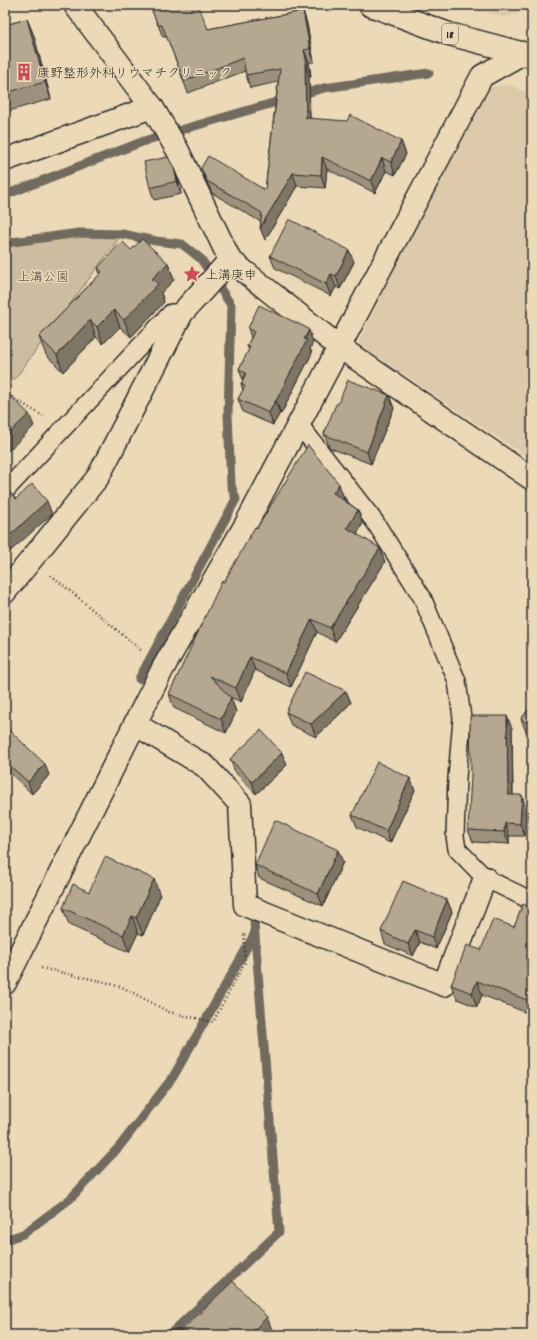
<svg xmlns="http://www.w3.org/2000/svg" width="537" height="1340" font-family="Dekko,'Klee One',sans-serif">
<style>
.built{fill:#dccaab}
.green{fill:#cdbda0;stroke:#7c7466}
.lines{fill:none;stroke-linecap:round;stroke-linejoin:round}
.stream{stroke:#716a5e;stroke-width:9}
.service-casing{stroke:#2b2b2b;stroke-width:20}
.minor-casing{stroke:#2b2b2b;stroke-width:25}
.tertiary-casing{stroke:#2b2b2b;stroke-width:25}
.primary-casing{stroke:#2b2b2b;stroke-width:25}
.path{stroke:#2b2b2b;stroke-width:2.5;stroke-dasharray:1 3;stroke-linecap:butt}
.service{stroke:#ecd9b7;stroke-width:17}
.minor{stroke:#ecd9b7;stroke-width:22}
.tertiary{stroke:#ecd9b7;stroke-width:22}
.primary{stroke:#ecd9b7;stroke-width:22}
.wall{fill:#9d907c;stroke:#2b2b2b}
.shaded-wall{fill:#7f7665;stroke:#2b2b2b}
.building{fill:#b6a890;stroke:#2b2b2b}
.labels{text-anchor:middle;stroke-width:3;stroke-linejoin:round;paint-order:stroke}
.shield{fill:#ecd9b7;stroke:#655f55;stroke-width:1}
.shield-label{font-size:12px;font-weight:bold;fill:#2b2b2b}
.poi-label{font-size:13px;fill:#2b2b2b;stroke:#ecd9b7;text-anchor:start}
.park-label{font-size:13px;fill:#4b4842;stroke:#ecd9b7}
</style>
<rect width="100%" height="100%" fill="#ecd9b7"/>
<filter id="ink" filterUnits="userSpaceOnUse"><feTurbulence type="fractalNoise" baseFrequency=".025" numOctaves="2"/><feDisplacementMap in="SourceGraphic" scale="8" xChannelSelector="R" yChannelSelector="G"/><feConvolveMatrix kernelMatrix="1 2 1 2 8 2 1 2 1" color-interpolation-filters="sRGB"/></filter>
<g filter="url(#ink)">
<!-- built -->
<g class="built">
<path d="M458 5H526L517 14 504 17Z"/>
<path d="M510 85 532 95V460L358 344 484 87Z"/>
</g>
<!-- green -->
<path class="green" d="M79 233 122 234 14 380 5 372V243Z"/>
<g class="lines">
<!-- stream -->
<g class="stream">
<path d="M5 195 147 140 324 88 429 73"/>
<path d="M5 243 79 233 122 234 156 241 182 244 201 259 231 305 228 414 231 485 236 499 139 679"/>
<path d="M5 1240 23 1234 70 1199 119 1147 173 1077 254 935"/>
<path d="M169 1335 279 1232 254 923"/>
</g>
<!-- service casing -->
<g class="service-casing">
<g id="service">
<path d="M298 423 375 522 422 597 457 681 462 718 457 778 455 836 457 849 485 878 532 901"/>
<path d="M5 491 171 313H182"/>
</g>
</g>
<!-- minor casing -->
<g class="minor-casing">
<g id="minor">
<path d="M75 5 152 107 177 149 230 260 338 346 532 479"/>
<path d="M5 160 152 107"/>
<path d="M5 592 98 477 182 313 230 260"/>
<path d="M135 724 205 766 240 804 245 905 444 985 485 878"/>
</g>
</g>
<!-- tertiary casing -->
<g class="tertiary-casing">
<path id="tertiary" d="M5 983 163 668 246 524 482 76 523 53"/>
</g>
<!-- primary casing -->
<g class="primary-casing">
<path id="primary" d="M370 5 449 34 532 56"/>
</g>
<!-- path -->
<g class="path">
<path d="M5 393 43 416"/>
<path d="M51 575 142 651"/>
<path d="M41 968 105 982 124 988 169 1012 213 1022 245 962 244 932"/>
</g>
<!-- service -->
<use href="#service" class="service"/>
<!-- minor -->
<use href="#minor" class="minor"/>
<!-- tertiary -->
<use href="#tertiary" class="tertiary"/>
<!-- primary -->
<use href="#primary" class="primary"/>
</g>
<!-- wall -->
<g class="wall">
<path d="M150 6 208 29 303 11 307 24 314 62H309L311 77H309L310 118 401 141 406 154 395 175 386 171 375 193 327 169 325 188 297 186 265 240 261 222 212 193 206 180 201 168 265 190 278 82 250 88 245 71 188 93 167 37H163Z"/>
<path d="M27 19 34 36 51 99 5 112V25Z"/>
<path d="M174 168 178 180 181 194 154 200 150 188Z"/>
<path d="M131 250 168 263 174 280 161 293 164 302 131 337 120 327 103 344 96 337 63 372 46 355 39 337 100 274 98 268Z"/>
<path d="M270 256 354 262 340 289 336 287 331 296 275 268Z"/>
<path d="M248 328 313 342 310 349 312 353 281 414 280 413 273 425 243 412 238 399 243 390 241 384 243 380 239 369 249 350 247 346 251 338Z"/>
<path d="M338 404 394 408 371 464 330 448 329 446 324 434Z"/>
<path d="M344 498 343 499 358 510 363 523 357 534 385 562 335 642 317 632 291 687 255 670 241 702 230 697 231 698 236 712 226 733 174 708 169 694 224 582 257 528Z"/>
<path d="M346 691 351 703 316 737 291 725 286 712Z"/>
<path d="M532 705V736L526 732 521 719Z"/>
<path d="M5 726 49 775 32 794 5 768Z"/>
<path d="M512 728 513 795 526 808 525 836H509V844L473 842 468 830Z"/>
<path d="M230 759 287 765 256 794 235 772Z"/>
<path d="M415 790 390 843 357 827 352 815Z"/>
<path d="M343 862 323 906 259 878 255 865Z"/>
<path d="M89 892 160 896 143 935 138 933 129 952 69 925 63 908Z"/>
<path d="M447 900 452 912 436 949 420 942 413 956 385 944 381 931Z"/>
<path d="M532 908V1015L482 995 477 1007 457 999 451 985 481 950 514 927Z"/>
</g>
<!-- shaded-wall -->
<g class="shaded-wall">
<path d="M303 11 307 24 314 62 310 49Z"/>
<path d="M27 19 34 36 51 99 45 82Z"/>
<path d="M304 50 309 62 311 77 307 64Z"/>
<path d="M305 64 309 77 310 130 306 118Z"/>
<path d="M401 141 406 154 395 175 391 162Z"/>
<path d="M322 157 327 169 325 188 321 175Z"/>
<path d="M382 158 386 171 375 193 371 181Z"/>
<path d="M174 168 178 180 181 194 177 181Z"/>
<path d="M293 173 297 186 265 240 260 228Z"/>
<path d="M349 250 354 262 340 289 336 276Z"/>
<path d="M168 263 174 280 161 293 164 302 131 337 124 320 152 279Z"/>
<path d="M331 274 336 287 331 296 326 284Z"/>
<path d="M114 310 120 327 103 344 97 327Z"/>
<path d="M90 320 96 337 63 372 57 355Z"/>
<path d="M309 330 313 342 310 349 312 353 281 414 276 401Z"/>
<path d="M389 395 394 408 371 464 367 452Z"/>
<path d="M275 401 280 413 273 425 269 413Z"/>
<path d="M29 414 34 426 5 454V437Z"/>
<path d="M339 484 344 498 338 507 333 493Z"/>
<path d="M47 501 52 514 5 556V540Z"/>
<path d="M358 510 363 523 352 542 347 528Z"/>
<path d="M380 548 385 562 335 642 330 628Z"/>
<path d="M312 619 317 632 291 687 286 673Z"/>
<path d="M250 657 255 670 241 702 236 688Z"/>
<path d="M346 691 351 703 316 737 311 724Z"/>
<path d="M231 698 236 712 226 733 221 719Z"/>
<path d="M507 716 512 728 513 807 508 795Z"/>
<path d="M282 753 287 765 256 794 252 782Z"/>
<path d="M45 764 49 775 32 794 28 782Z"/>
<path d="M410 778 415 790 390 843 386 831Z"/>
<path d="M522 795 526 808 525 836 520 824Z"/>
<path d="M505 823 509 836V844L504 832Z"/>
<path d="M338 850 343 862 323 906 318 894Z"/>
<path d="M154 879 160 896 143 935 136 918Z"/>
<path d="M447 900 452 912 436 949 432 937Z"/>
<path d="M132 916 138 933 129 952 123 935Z"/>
<path d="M415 930 420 942 413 956 408 944Z"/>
<path d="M477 981 482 995 477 1007 472 993Z"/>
<path d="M267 1317 274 1335H249Z"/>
</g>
<!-- building -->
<g class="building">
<path d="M152 5H198L208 29 303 11 310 49 304 50 307 64H305L306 118 347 121 350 115 401 141 391 162 382 158 371 181 322 157 321 175 293 173 260 228 262 213 207 181 201 168 208 156 265 190 280 69 246 75 243 58 184 81 162 25H158L150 6Z"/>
<path d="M27 19 45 82 5 93V25Z"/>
<path d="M168 157 174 168 177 181 150 188 144 162Z"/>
<path d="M289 219 349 250 336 276 331 274 326 284 270 256Z"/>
<path d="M142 239 168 263 152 279 158 284 124 320 114 310 97 327 90 320 57 355 39 337 102 272 98 268 122 241 131 250Z"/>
<path d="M259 305 305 327 309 330 304 339 307 340 276 401H275L269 413 238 399 245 386 241 384 246 373 239 369 250 347 247 346 254 332 248 328Z"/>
<path d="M348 380 389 395 367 452 325 435 324 434 336 404H338Z"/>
<path d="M11 396 29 414 5 437V401Z"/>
<path d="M308 445 339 484 333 493 358 510 347 528 380 548 330 628 312 619 286 673 250 657 236 688 210 676 231 698 221 719 169 694 222 581 224 582 255 527 257 528Z"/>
<path d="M32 484 47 501 5 540V487L16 499Z"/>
<path d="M305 672 346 691 311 724 286 712Z"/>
<path d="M532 705V727L521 719Z"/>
<path d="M470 716H507L508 795H522L520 824 505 823 504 832 468 830 471 776Z"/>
<path d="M5 726 45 764 28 782 5 761Z"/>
<path d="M261 730 282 753 252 782 230 759Z"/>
<path d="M377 762 410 778 386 831 352 815Z"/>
<path d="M275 820 338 850 318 894 255 865Z"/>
<path d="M105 857 154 879 136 918 132 916 123 935 63 908 73 884 89 892Z"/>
<path d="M403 881 447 900 432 937 415 930 408 944 381 931Z"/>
<path d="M523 904 532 908V1002L477 981 472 993 451 985 467 945 481 950 493 919 514 927Z"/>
<path d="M233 1281 267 1317 249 1335H177Z"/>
<path d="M318 1332 344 1335H317Z"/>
</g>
</g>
<!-- icons -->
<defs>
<g id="building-bare" transform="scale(1.38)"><path d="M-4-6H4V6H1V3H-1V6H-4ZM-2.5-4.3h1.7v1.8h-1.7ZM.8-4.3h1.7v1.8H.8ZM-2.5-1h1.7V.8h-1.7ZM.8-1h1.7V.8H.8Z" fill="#d1495b" stroke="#ecd9b7" stroke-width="2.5" paint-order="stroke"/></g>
<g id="sight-bare" transform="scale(1.38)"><path d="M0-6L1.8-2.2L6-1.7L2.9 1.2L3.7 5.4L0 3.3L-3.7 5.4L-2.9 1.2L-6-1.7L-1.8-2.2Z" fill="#d1495b" stroke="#ecd9b7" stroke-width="2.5" paint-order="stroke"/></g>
</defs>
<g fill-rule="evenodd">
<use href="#building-bare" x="24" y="72"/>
<use href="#sight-bare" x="192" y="274"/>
</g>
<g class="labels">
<!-- shield labels -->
<rect class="shield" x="442" y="24" width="16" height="20" rx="3"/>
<g class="shield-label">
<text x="450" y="38">18</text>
</g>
<!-- poi labels -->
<g class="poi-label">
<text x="37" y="77">康野整形外科リウマチクリニック</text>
<text x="205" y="279">上溝庚申</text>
</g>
<!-- park labels -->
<g class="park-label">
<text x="43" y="281">上溝公園</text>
</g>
</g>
<!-- margin -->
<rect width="537" height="1340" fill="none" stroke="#ecd9b7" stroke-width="20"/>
<rect x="10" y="10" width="517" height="1320" fill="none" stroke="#2b2b2b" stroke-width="1.5" filter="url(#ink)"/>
</svg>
